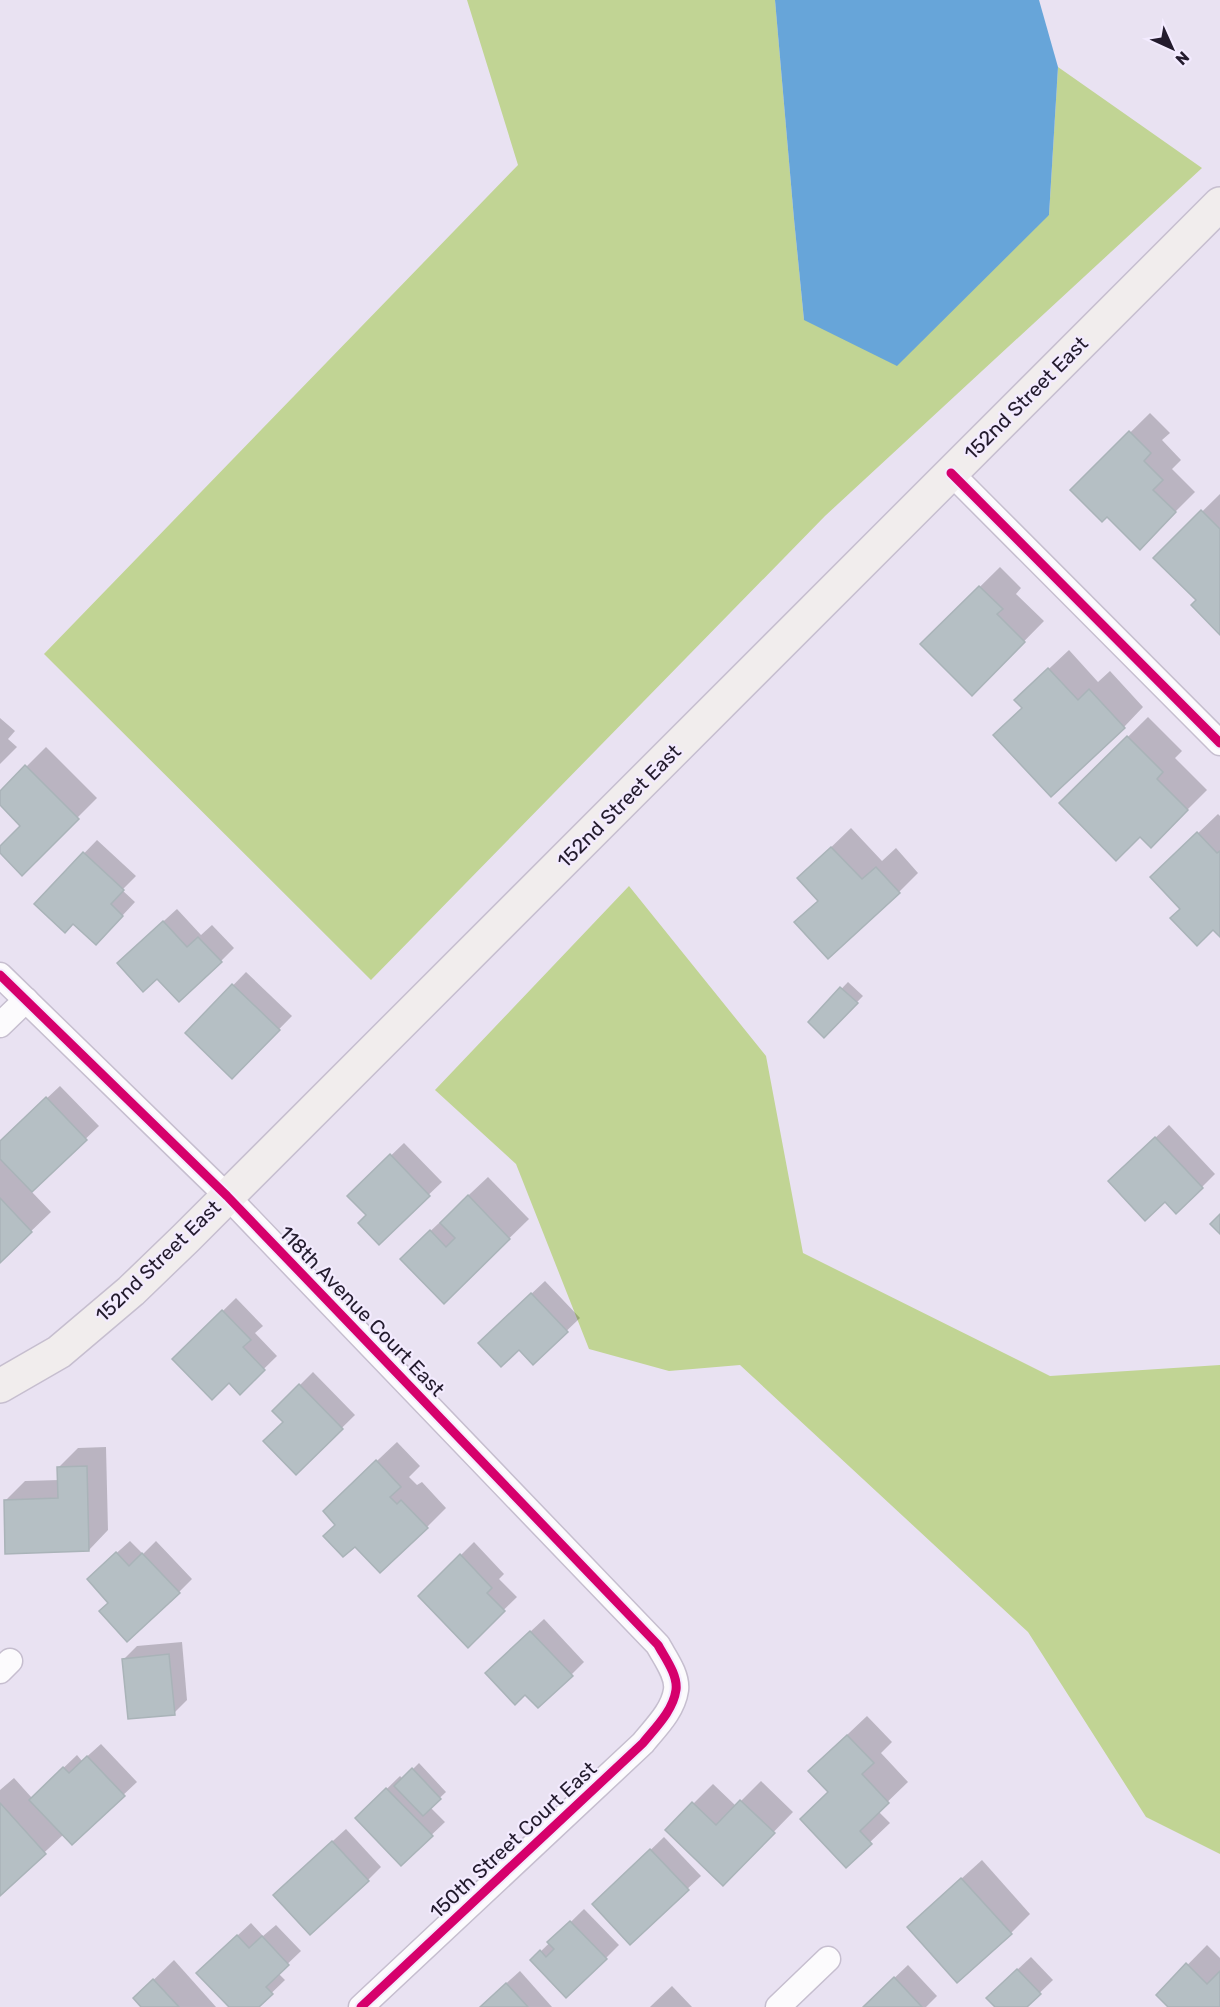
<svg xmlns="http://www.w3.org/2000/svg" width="1220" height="2007" font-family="Rubik,sans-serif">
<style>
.green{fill:#c1d494}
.water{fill:#67a5d9}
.shadow{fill:#0003}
.building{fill:#b5bfc4;stroke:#a9b3b8;stroke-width:1.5}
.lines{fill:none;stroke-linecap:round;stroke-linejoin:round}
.street-casing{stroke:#c6becf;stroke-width:27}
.secondary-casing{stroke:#c6becf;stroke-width:36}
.street{stroke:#fcfbfd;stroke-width:24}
.secondary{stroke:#f1eded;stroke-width:33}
.cycleway-casing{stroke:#f3ebff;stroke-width:13}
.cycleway{stroke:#d6006c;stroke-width:9}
.labels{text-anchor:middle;stroke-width:4.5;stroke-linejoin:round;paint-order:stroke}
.street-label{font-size:20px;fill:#231b2d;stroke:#f3ebff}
</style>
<rect width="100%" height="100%" fill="#e9e2f2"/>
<!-- green -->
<g class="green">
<path d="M467 0H775L794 219 804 320 1049 215 1058 67 1202 168 825 516 371 980 44 654 518 165Z"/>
<path d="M629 886 766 1056 803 1253 1050 1376 1220 1365V1854L1146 1817 1028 1632 740 1365 669 1371 589 1349 516 1164 435 1090Z"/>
</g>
<!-- water -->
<path class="water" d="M775 0H1039L1058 67 1049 215 897 366 804 320 794 219Z"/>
<!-- shadow -->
<g class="shadow">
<path d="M1150 413 1170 433 1162 440 1181 460 1172 469 1195 492 1140 547 1107 515 1072 490Z"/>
<path d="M1220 494V633L1198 600 1155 558Z"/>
<path d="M1000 567 1021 588 1016 594 1044 621 972 694 922 644Z"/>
<path d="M1069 650 1098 682 1110 671 1143 707 1124 727 1023 708 1036 681Z"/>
<path d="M1148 717 1182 751 1175 758 1207 790 1151 846 1140 835 1061 803Z"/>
<path d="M0 718 15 731 8 739 17 747 0 764Z"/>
<path d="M46 747 97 798 22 873 0 851V848L22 826 0 803V793Z"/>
<path d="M1218 814 1220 816V935L1213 928 1182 908 1172 858Z"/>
<path d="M851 828 882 861 896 848 918 873 899 892 796 922 819 900V859Z"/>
<path d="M97 840 136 876 122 890 135 902 109 930 36 903Z"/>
<path d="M177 909 201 935 212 925 234 948 221 961 132 950Z"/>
<path d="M246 972 292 1016 232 1077 187 1033Z"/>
<path d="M848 982 863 996 824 1036 810 1022Z"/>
<path d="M60 1086 99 1126 31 1191 51 1212 0 1261V1142Z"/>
<path d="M1169 1125 1215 1174 1202 1187 1165 1200 1123 1168Z"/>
<path d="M404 1143 442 1182 379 1242 368 1215 349 1196Z"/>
<path d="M488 1177 529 1219 444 1302 422 1239Z"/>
<path d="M545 1281 580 1318 533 1363 519 1348 493 1330Z"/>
<path d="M236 1298 263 1326 255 1333 277 1356 240 1392 229 1381 174 1359Z"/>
<path d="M313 1372 355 1415 297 1472 285 1422 274 1411Z"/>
<path d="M397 1442 420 1466 409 1477 417 1485 422 1482 446 1508 427 1527 355 1545 337 1524 344 1492Z"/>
<path d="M106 1447 108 1530 89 1550 5 1501 25 1481 59 1480V1467L78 1448Z"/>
<path d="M130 1541 143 1554 156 1541 192 1579 179 1592 110 1602 102 1566Z"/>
<path d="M474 1542 504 1574 499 1579 517 1597 468 1645 420 1596Z"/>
<path d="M544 1619 584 1662 572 1674 500 1660Z"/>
<path d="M182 1642 187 1700 174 1713 124 1659 137 1646Z"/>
<path d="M867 1716 892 1742 881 1753 908 1782 878 1811 890 1823 846 1865 830 1792V1751Z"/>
<path d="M101 1744 137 1782 72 1843 64 1834 0 1894V1790L14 1778 32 1798 77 1755 82 1761Z"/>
<path d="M419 1763 446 1792 430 1807 445 1822 401 1864 357 1818 400 1776 403 1779Z"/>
<path d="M761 1781 793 1812 723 1884 667 1830 713 1784 736 1806Z"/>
<path d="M346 1829 381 1867 368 1880 288 1882Z"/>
<path d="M664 1837 701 1876 630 1943 607 1892Z"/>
<path d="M982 1860 1030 1914 1011 1933 929 1908Z"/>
<path d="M584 1909 619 1945 606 1958 532 1960Z"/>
<path d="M251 1923 263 1936 276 1925 301 1951 278 1973 285 1980 257 2007H231L211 1960Z"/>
<path d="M1207 1945 1220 1958V2007H1170L1158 1995Z"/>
<path d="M1031 1957 1053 1980 1025 2007H997L1001 1985Z"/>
<path d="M174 1960 216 2007H143L135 1998Z"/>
<path d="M908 1965 937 1996 926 2007H864Z"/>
<path d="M520 1971 552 2007H480Z"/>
<path d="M672 1986 692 2007H650L651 2006Z"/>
</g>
<!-- building -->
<g class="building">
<path d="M1129 431 1151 453 1144 461 1163 480 1153 490 1176 512 1140 550 1107 517 1102 522 1070 490Z"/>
<path d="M1201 510 1220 529V635L1191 605 1196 600 1153 558Z"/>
<path d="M979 586 1003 609 997 614 1025 642 972 696 920 644Z"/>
<path d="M1048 668 1078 700 1089 689 1125 728 1051 797 993 735 1022 708 1014 700Z"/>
<path d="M1127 736 1163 772 1157 779 1188 810 1151 848 1140 837 1116 861 1059 803Z"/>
<path d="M25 765 79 819 22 876 0 853V846L20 826 0 805V791Z"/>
<path d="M1197 832 1217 853 1220 851V937L1213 930 1197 946 1170 918 1180 909 1150 877Z"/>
<path d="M831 847 862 879 876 867 900 893 828 959 794 922 818 901 797 878Z"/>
<path d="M83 852 124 890 111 904 123 916 96 945 73 924 65 933 34 904Z"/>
<path d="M163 921 187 947 198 937 222 962 179 1002 157 979 143 992 117 963Z"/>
<path d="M232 984 280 1030 232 1079 185 1033Z"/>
<path d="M840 987 858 1003 824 1038 808 1022Z"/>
<path d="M46 1097 87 1140 32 1192 0 1159V1141Z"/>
<path d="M1155 1137 1203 1188 1176 1214 1165 1202 1145 1221 1108 1181Z"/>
<path d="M390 1154 430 1196 379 1245 358 1223 366 1215 347 1196Z"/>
<path d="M468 1195 510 1239 444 1304 400 1259 430 1230 446 1247 455 1238 440 1223Z"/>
<path d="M0 1198 32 1232 0 1263Z"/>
<path d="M1220 1214V1234L1210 1224Z"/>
<path d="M531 1293 568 1332 533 1365 519 1350 501 1367 478 1343Z"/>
<path d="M222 1310 251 1340 243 1347 265 1370 240 1395 229 1383 212 1400 172 1359Z"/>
<path d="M299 1384 343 1429 296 1475 263 1441 283 1422 272 1411Z"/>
<path d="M376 1460 401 1487 390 1497 397 1504 401 1500 428 1528 380 1573 355 1547 343 1557 323 1536 335 1525 323 1511Z"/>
<path d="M87 1466 89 1551 5 1554 4 1500 58 1498 57 1467Z"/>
<path d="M116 1552 129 1566 142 1553 180 1593 127 1642 99 1611 108 1603 87 1579Z"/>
<path d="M460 1554 492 1588 487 1593 505 1611 468 1648 418 1596Z"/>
<path d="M530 1631 573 1676 538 1708 525 1695 515 1705 485 1673Z"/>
<path d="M169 1654 175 1715 128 1719 122 1659Z"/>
<path d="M847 1735 874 1763 862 1774 889 1803 860 1831 872 1844 846 1868 800 1819 828 1792 808 1771Z"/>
<path d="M87 1756 125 1796 72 1845 29 1800 63 1767 69 1773Z"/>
<path d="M412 1768 441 1799 423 1816 394 1786Z"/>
<path d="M386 1788 433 1836 401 1866 355 1818Z"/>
<path d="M740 1800 775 1833 723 1886 665 1830 692 1802 716 1825Z"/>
<path d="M0 1803 46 1854 0 1896Z"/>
<path d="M332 1841 369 1881 310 1935 273 1895Z"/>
<path d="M650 1849 689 1890 630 1945 592 1904Z"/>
<path d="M961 1878 1012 1934 957 1983 907 1927Z"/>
<path d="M570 1921 607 1959 566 1998 530 1960 540 1950 546 1957 554 1949 547 1942Z"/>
<path d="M237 1935 249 1948 262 1936 289 1965 266 1987 273 1994 259 2007H229L196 1973Z"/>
<path d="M1186 1963 1207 1984 1220 1971V2007H1168L1156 1995Z"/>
<path d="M1017 1969 1041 1994 1027 2007H995L986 1998Z"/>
<path d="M894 1977 922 2007H863Z"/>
<path d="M153 1979 179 2007H141L133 1998Z"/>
<path d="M506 1983 528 2007H480Z"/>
</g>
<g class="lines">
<!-- street casing -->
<g class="street-casing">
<g id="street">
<path d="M951 473 1220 743"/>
<path d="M0 975 227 1196 658 1645C665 1658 678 1675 676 1690 673 1711 655 1728 643 1743L361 2007"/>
<path d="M0 1025 26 1000"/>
<path d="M0 1671 10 1661"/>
<path d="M778 2007 828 1959"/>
</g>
</g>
<!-- secondary casing -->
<g class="secondary-casing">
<path id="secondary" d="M0 1386 59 1352 131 1291 186 1238 1220 204"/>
</g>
<!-- street -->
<use href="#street" class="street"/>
<!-- secondary -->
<use href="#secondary" class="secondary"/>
<!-- cycleway casing -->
<g class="cycleway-casing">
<g id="cycleway">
<path d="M951 473 1220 743"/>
<path d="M0 975 227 1196 658 1645C665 1658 678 1675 676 1690 673 1711 655 1728 643 1743L361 2007"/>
</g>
</g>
<!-- cycleway -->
<use href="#cycleway" class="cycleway"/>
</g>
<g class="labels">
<!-- street labels -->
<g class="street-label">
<text transform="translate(1026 398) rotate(-45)" y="7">152nd Street East</text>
<text transform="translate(619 806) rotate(-45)" y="7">152nd Street East</text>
<text transform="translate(158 1261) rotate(-44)" y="7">152nd Street East</text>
<text transform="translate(362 1311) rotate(46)" y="7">118th Avenue Court East</text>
<text transform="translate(513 1840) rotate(-43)" y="7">150th Street Court East</text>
</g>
</g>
<!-- north arrow -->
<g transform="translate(1172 48) rotate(135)" stroke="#f3ebff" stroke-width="4.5" paint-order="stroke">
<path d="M0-4.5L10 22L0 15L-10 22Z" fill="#231b2d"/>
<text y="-9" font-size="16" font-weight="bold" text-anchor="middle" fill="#231b2d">N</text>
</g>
</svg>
